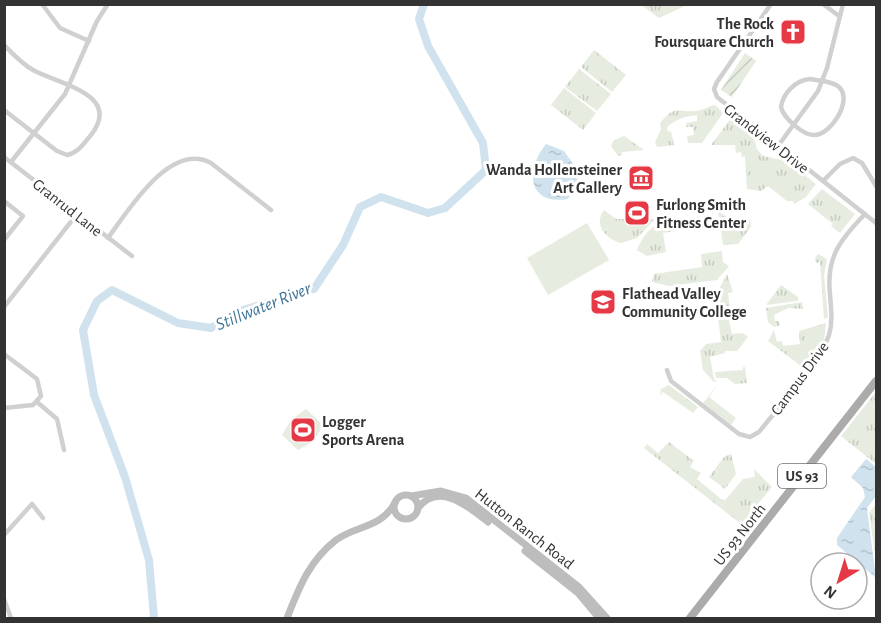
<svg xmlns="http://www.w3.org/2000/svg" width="881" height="623" font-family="'Alegreya Sans',sans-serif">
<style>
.grass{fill:url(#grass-tufts)}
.garden{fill:url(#garden-furrows)}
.pitch{fill:#e6ecdf}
.water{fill:url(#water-ripples)}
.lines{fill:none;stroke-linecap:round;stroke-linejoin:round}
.river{stroke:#cfe2ee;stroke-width:8}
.street{stroke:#d0d0d0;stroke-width:4.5}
.secondary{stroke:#bdbdbd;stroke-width:7}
.primary{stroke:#ababab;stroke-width:8}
.labels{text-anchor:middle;stroke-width:6;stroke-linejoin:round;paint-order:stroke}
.shield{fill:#fff;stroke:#707070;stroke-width:1.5}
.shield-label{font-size:15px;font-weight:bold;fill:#333}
.poi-label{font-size:16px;font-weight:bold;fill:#333;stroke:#fff;text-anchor:start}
.street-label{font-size:16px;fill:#333;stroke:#fff}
.water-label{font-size:18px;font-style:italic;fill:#3f7597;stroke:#fff}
</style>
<defs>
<pattern id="grass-tufts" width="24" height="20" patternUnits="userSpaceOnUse" patternTransform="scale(1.5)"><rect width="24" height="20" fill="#e6ecdf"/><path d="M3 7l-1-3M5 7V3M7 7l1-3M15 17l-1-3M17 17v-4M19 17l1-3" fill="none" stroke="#c6cbc0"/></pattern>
<pattern id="garden-furrows" width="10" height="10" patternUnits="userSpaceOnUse" patternTransform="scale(1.5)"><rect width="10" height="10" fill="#e6ecdf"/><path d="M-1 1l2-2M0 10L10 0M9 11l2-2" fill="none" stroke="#c6cbc0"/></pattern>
<pattern id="water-ripples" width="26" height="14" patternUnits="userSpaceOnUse" patternTransform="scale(1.5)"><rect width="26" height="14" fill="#cfe2ee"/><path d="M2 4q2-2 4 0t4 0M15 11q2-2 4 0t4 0" fill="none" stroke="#b2c2cd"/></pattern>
</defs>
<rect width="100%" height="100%" fill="#fff"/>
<!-- grass -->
<g class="grass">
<path d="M641 5H687L659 18Z"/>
<path d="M594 50 626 75 612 92 581 67Z"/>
<path d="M579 69 611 94 597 111 565 87Z"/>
<path d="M564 88 596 113 583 130 551 105Z"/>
<path d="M715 105 723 113 702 143H688L687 136 694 135 693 127H686V123L697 121V115C681 117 676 120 667 127L668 132 671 131 674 145 657 147 655 142 661 129 660 123C676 104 676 113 695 111 702 111 709 106 715 105Z"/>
<path d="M731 118 753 135 757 149 763 156 787 161 816 184 806 197 794 204 793 201H787L768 186 761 191 747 189 745 156 742 157 741 152 736 153 735 145H711Z"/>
<path d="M624 136 644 150 622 152V155L618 156 611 146 614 140Z"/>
<path d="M822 189 855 214 840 233 831 226 833 224 808 204Z"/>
<path d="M604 210 616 219H628L629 223 655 219 637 238 621 243C606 239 593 225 604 210Z"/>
<path d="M718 211 730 219 746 217 750 220 751 227 738 244 723 245Z"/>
<path d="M678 218 673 225 674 231 663 233 666 252 647 256 637 250C645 230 658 220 678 218Z"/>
<path d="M722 251 723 262 729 266 717 280 669 286 652 282 654 274 702 267 701 254Z"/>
<path d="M818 254 827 259 824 275 828 317 824 319 820 262 816 263 815 258Z"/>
<path d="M727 274 733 292 728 293 730 310 720 309 716 295Z"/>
<path d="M781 285 798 297V301L766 305Z"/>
<path d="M802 302 803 309 788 308 774 315 775 321H779L780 326 774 327 768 322 766 308Z"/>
<path d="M720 310 730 311 728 316 732 334 743 333 748 337 737 351H725V353L710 357 714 379 717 382 713 381 703 370 700 351 706 344 721 342 718 316Z"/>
<path d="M826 323 824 341 805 369 768 341 774 330 777 342 782 341 783 346 800 344 799 331Z"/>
<path d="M743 367H745L747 383 735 384 727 378H716L715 372 743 370Z"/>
<path d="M719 383 709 397 736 418 731 425 703 403Z"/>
<path d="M669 385 698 407 693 413 663 392 660 396 661 389Z"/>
<path d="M876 392V464L841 436Z"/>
<path d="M669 442 694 461 690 467 701 473 697 479 721 499 725 500 743 479 755 477 754 469 772 487 741 524 644 448 647 444 658 453Z"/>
<path d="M731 454 736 474 725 489 709 477 724 457Z"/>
<path d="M876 504V560L869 513Z"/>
</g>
<!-- garden -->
<path class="garden" d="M745 53 756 61 732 97 721 90Z"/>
<!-- pitch -->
<g class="pitch">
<path d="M587 223 609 260 548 295 527 258Z"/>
<path d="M306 409 323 425 314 441 298 450 282 435 291 420Z"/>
</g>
<!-- water -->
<g class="water">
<path d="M546 144 564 151 578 171 576 186 568 199C527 206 525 169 546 144Z"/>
<path d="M866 459 876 467V496L867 508 876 578 837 545V538L865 497 863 488 851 477Z"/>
</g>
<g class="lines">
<!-- river -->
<path class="river" d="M154 618 149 560 125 477 94 395 83 330 97 301 112 290 178 323 211 328 243 310 314 289 343 245 360 207 381 197 428 213 445 208 486 170 483 143 428 46 419 19 424 4"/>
<!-- street -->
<g class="street">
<path d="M42 4 60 28 89 41"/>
<path d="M771 4 717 82 714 89 717 97 876 223"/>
<path d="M823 4 839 16"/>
<path d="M4 45C13 54 22 64 33 70 58 84 123 94 91 135 84 143 78 153 67 155L57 151 4 110"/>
<path d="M810 79C819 81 834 81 840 88 852 102 831 134 815 135 803 136 783 117 781 107 783 93 796 80 810 79Z"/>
<path d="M778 146 818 91 827 68 843 4"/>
<path d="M4 157 132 256"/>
<path d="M11 162 65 94 97 21 108 4"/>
<path d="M823 181 840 164 853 158 862 163 876 186"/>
<path d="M4 201 23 216 4 240"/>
<path d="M108 238C128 211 170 141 211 163L271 210"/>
<path d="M4 307 77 214"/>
<path d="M4 354 37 379 41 396 33 405 4 408"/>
<path d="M667 370 671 381 739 434 750 437 759 432C779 406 819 365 829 335 833 322 831 308 830 294 826 257 840 240 865 214"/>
<path d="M37 402 57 419 64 450"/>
<path d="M4 535 32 504 43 518"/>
<path d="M4 599 11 618"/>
</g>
<!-- secondary -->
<g class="secondary">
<circle cx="406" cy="507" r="12"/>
<path d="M411 496 441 491 466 498 579 587 607 618"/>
<path d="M418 508C439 481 469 507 488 522"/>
<path d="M525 551 578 593 599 618"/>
<path d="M287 618C299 588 309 561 336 540 356 525 380 529 395 503"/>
</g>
<!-- primary -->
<path class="primary" d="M690 618 876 381"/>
</g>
<!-- icons -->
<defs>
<g id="church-square" transform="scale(1.35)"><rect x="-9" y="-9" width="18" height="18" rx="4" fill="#e63946" stroke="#fff"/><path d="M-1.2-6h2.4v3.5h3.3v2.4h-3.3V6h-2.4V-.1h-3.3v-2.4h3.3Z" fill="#fff"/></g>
<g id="museum-square" transform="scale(1.35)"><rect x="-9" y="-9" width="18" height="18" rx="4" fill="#e63946" stroke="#fff"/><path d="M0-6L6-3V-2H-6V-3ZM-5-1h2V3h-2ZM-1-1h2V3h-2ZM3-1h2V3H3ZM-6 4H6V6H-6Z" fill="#fff"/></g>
<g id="stadium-square" transform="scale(1.35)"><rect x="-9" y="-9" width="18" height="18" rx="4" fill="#e63946" stroke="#fff"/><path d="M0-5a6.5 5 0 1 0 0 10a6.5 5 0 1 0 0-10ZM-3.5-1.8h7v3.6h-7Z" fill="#fff"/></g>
<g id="university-square" transform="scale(1.35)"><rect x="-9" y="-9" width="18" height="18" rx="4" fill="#e63946" stroke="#fff"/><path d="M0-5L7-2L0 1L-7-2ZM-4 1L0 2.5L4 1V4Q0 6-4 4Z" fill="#fff"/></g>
</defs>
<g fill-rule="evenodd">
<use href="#church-square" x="793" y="32"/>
<use href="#museum-square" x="641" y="178"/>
<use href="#stadium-square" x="637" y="213"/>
<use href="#university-square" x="603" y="302"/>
<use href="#stadium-square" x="303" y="430"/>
</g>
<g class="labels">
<!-- shield labels -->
<rect class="shield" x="778" y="464" width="48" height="24" rx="4.5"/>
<g class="shield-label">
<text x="802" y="481">US 93</text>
</g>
<!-- poi labels -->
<g class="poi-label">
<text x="774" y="29" text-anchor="end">The Rock<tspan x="774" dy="18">Foursquare Church</tspan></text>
<text x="622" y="175" text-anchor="end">Wanda Hollensteiner<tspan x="622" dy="18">Art Gallery</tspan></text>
<text x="656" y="210">Furlong Smith<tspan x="656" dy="18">Fitness Center</tspan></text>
<text x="622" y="299">Flathead Valley<tspan x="622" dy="18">Community College</tspan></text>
<text x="322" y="427">Logger<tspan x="322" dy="18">Sports Arena</tspan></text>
</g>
<!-- street labels -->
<g class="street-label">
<text transform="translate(767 138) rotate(38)" y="6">Grandview Drive</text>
<text transform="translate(68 207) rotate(38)" y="6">Granrud Lane</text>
<text transform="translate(799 378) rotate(-54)" y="6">Campus Drive</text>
<text transform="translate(525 528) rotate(38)" y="6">Hutton Ranch Road</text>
<text transform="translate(739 534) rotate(-52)" y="6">US 93 North</text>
</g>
<!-- water labels -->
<g class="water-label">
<text transform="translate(263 306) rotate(-22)" y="6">Stillwater River</text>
</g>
</g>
<!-- border -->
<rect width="881" height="623" fill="none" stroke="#333333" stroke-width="12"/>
<!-- north arrow -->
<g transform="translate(839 581) rotate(218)"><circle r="28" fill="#ffffff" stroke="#adadad" stroke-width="1.5"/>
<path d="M0-4.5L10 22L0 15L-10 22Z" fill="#e63946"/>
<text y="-9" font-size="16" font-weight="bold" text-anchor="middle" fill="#333333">N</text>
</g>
</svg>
